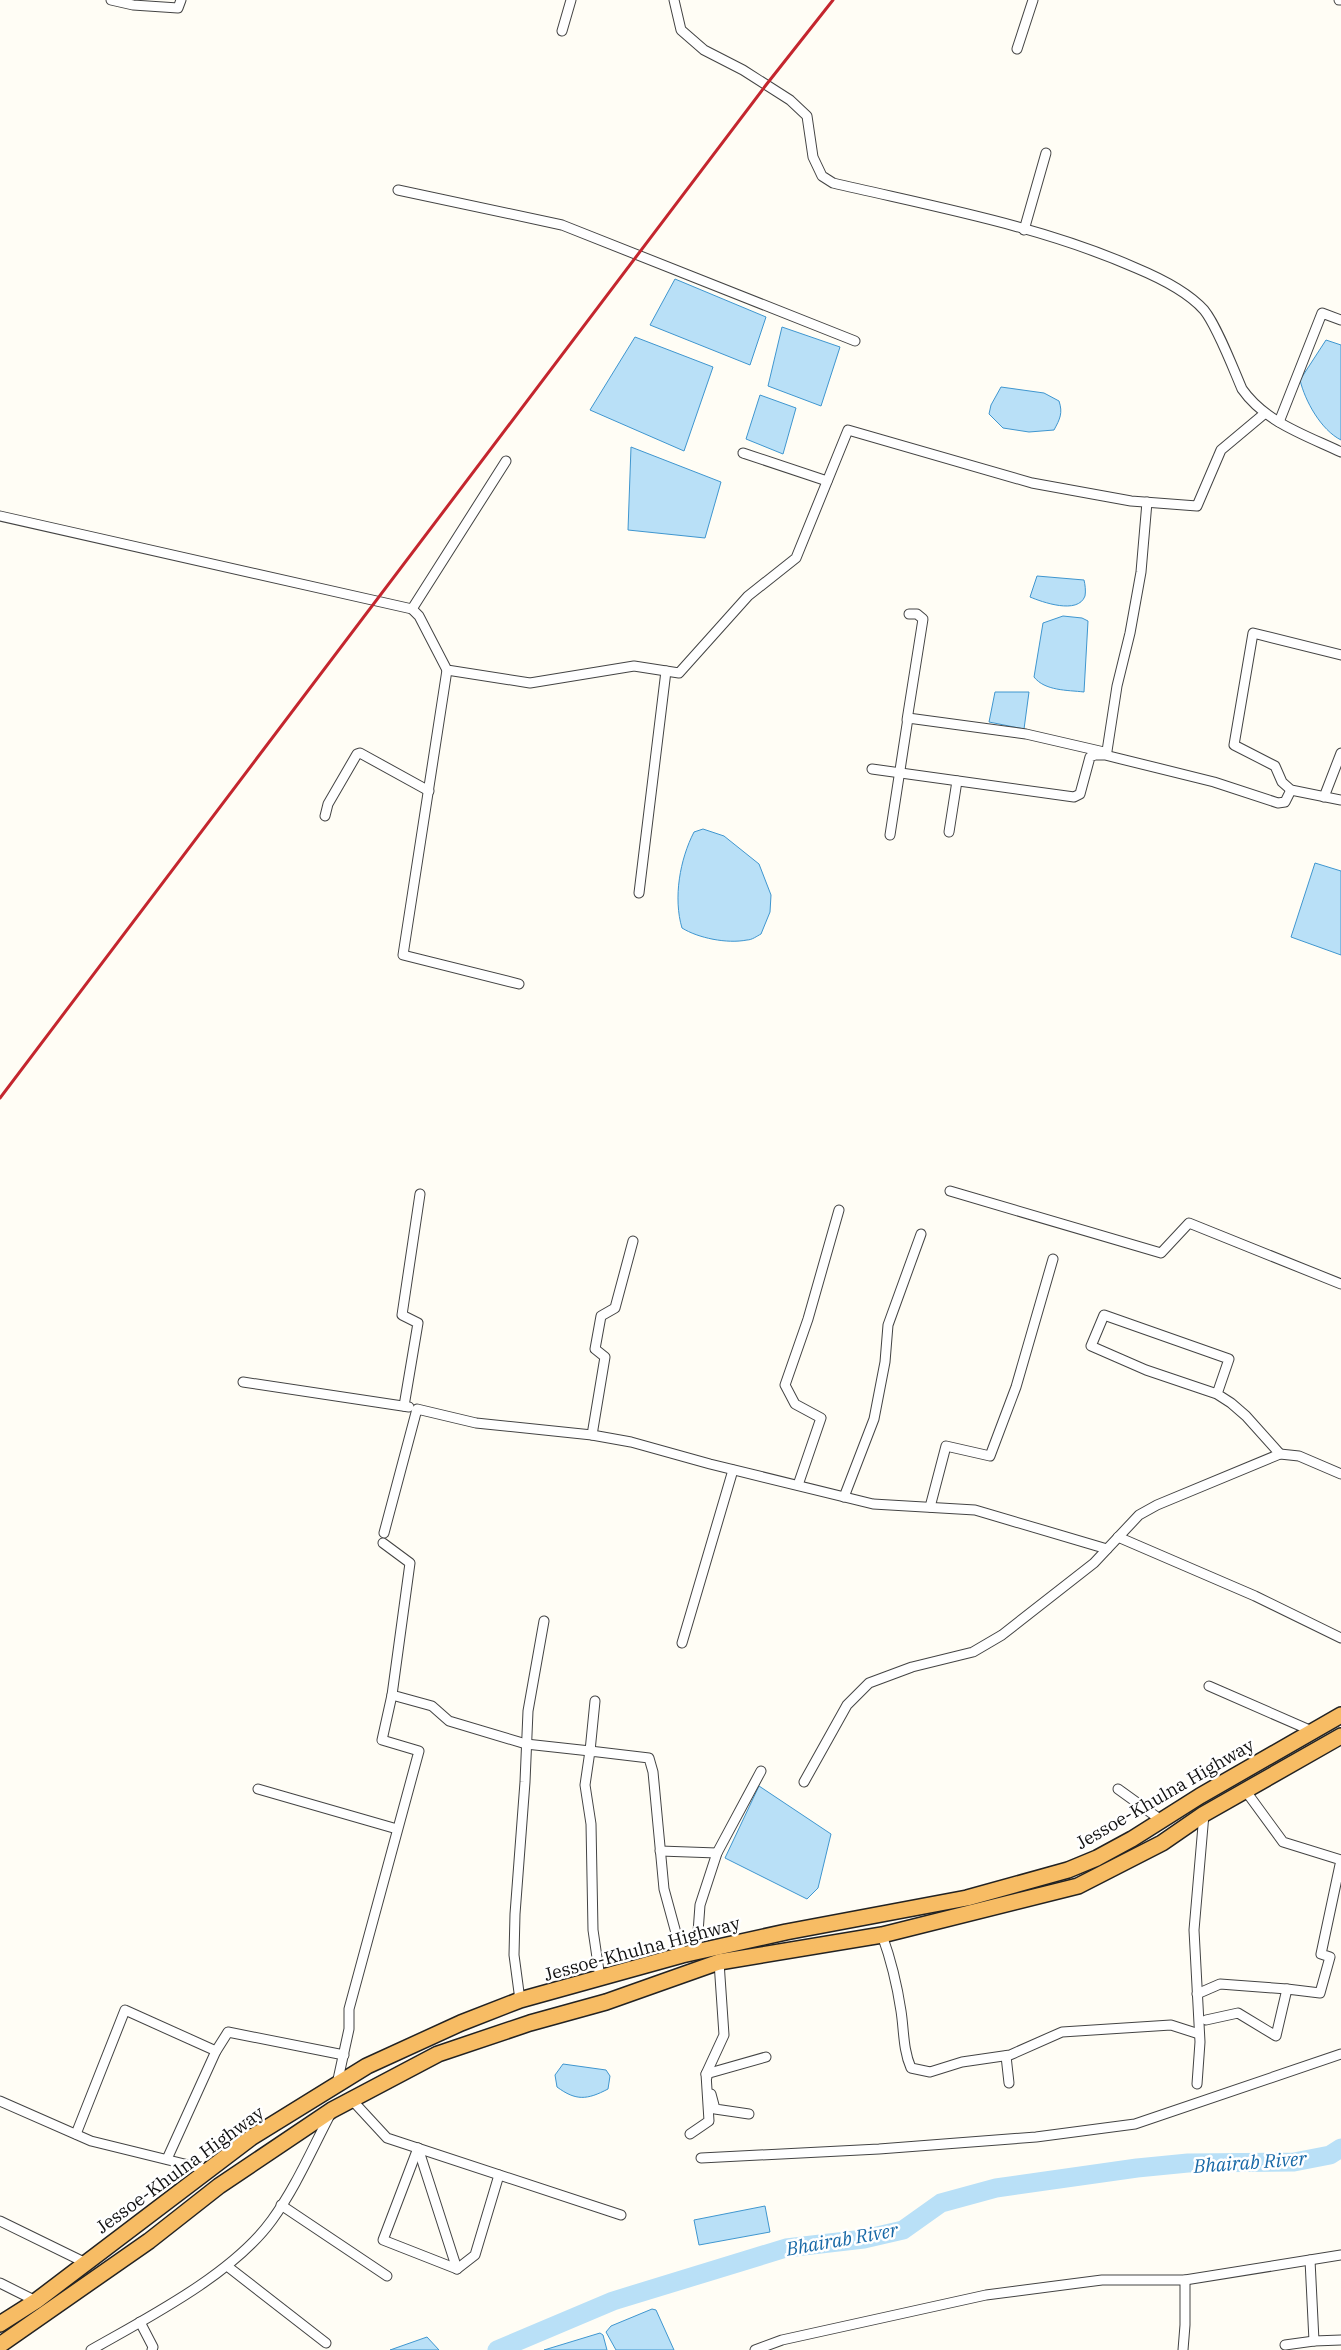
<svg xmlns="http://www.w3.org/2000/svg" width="1341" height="2350" font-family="'IBM Plex Serif',serif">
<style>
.water{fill:#b9e0f7;stroke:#3f96cf}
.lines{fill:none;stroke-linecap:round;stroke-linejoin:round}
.river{stroke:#b9e0f7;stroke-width:19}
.minor-casing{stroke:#444;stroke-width:11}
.trunk-casing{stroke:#222;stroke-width:18}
.minor{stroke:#fff;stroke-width:9}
.trunk{stroke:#f7bc64;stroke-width:15}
.rail{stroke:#c4262e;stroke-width:3}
.labels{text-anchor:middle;stroke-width:5;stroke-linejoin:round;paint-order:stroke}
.street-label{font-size:18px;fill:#111;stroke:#fff}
.water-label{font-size:19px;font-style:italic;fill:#1768a6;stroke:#fff}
</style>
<rect width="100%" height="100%" fill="#fffdf5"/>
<!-- water -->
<g class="water">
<path d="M675 279 766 317 750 365 650 325Z"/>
<path d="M782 327 840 347 821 406 768 386Z"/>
<path d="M635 337 713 367 684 451 590 410Z"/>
<path d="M1326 340 1341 345V440C1321 430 1305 401 1300 380Z"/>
<path d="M1001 387 1044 393 1059 401C1063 413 1060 419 1054 430L1029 432 1003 428 989 414 991 405Z"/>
<path d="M760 395 796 408 783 454 746 439Z"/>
<path d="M631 447 721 482 705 538 628 530Z"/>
<path d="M1037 576 1084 580C1085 584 1086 591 1085 596 1078 615 1042 602 1030 597Z"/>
<path d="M1063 616 1082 618 1088 621 1084 692C1067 690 1045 691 1034 677L1043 623Z"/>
<path d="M995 692H1029L1024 729 989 722Z"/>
<path d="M703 829 724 836 759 864 771 895 770 912 761 934C757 936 752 940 747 940 727 944 698 938 682 928 673 898 680 859 694 832Z"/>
<path d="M1315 863 1341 871V955L1291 937Z"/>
<path d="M759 1786 831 1834 818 1888 807 1899 725 1858Z"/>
<path d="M563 2064 606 2070 610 2076 608 2089C587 2100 576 2101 557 2087L555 2075Z"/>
<path d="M765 2206 770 2232 699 2245 694 2220Z"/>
<path d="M652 2309 656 2310 674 2350H616L606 2332 611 2326Z"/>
<path d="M600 2333 603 2335 607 2350H544Z"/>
<path d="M427 2337 439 2350H390Z"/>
</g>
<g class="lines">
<!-- river -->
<path class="river" d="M497 2350 613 2301 786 2248 864 2239 903 2230 941 2203 996 2188 1137 2168 1188 2163 1294 2162 1330 2155 1341 2148"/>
<!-- minor casing -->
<g class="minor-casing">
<g id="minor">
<path d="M111 0 133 5 178 8 181 0"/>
<path d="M674 0 681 30 704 50 743 70 790 100 807 116 813 157 822 176 833 183C935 207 1041 226 1136 268 1160 278 1187 291 1204 310 1217 326 1233 368 1242 389 1265 422 1305 435 1341 452"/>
<path d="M1339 0H1341"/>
<path d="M562 31 571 0"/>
<path d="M1017 49 1033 0"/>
<path d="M398 190 562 225 855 341"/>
<path d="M1024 230 1046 153"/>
<path d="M1279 422 1322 313 1341 320"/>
<path d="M743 453 827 481"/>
<path d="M0 516 412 609 419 616 447 670 530 683 634 666 679 673 748 596 796 558 848 430 1032 483 1131 501 1197 506 1221 450 1264 414"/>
<path d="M412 609 506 461"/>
<path d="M1341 655 1253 633 1234 745 1275 766 1282 782 1291 790 1341 800"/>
<path d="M447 670 403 955 519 984"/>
<path d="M907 720 923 619 917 614H909"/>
<path d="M872 769 1074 797 1080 794 1090 757 1095 755H1105L1214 782 1278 803 1285 802 1291 790"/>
<path d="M1324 797 1341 753"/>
<path d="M325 816 328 804 357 754 360 753 429 791"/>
<path d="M949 832 957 781"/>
<path d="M890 835 908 718 1026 734 1104 752 1107 751 1117 686 1130 633 1141 572 1147 502"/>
<path d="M639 893 666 671"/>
<path d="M950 1191 1161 1253 1189 1223 1341 1284"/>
<path d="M243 1382 409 1407"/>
<path d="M1217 1394 1229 1359 1104 1315 1091 1346 1146 1370 1217 1394 1231 1403 1246 1416 1280 1454"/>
<path d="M404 1406 418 1323 402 1315 420 1194"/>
<path d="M592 1435 605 1357 595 1349 601 1316 615 1308 633 1241"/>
<path d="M798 1485 821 1418 795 1404 785 1385 808 1319 839 1210"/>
<path d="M844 1497 874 1419 885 1362 888 1325 921 1234"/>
<path d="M930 1507 946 1446 990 1456 1016 1387 1053 1259"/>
<path d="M384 1533 417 1409 476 1423 592 1435 631 1442 710 1464 873 1504 975 1510 1107 1549"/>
<path d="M1118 1537 1255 1596 1341 1638"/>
<path d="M383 1543 410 1563 392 1695 432 1706 449 1721 526 1744 590 1751 595 1701"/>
<path d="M682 1643 733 1470"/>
<path d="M1209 1686 1312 1731"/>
<path d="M804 1782 847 1705 869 1683 912 1667 973 1652 1002 1635 1094 1563 1139 1515 1157 1505 1280 1454 1299 1456 1341 1474"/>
<path d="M258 1789 397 1829"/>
<path d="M1118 1789 1161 1820"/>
<path d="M660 1851 717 1853"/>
<path d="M882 1935C891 1960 897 1984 901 2011 904 2030 903 2050 911 2068L930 2072 962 2062 1010 2055 1062 2032 1171 2025 1199 2034"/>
<path d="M697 1946 700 1905 717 1853 761 1771"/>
<path d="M600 1978 593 1930 591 1824 585 1785 590 1751 649 1758 653 1772 664 1889 682 1955"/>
<path d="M1197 1994 1220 1984 1287 1989"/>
<path d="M520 2000 514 1955 515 1914 525 1782 528 1711 544 1621"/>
<path d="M1206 2020 1238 2013 1276 2036 1287 1989 1320 1993 1330 1957 1321 1954 1341 1860 1283 1842 1245 1790"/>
<path d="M1006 2056 1009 2083"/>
<path d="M707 2077 706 2074 766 2057"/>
<path d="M337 2084 349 2029V2009L419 1751 382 1740 392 1695"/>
<path d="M1197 2084 1200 2042 1194 1930 1204 1814"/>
<path d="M711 2094 715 2109 749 2114"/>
<path d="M351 2099 387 2138 621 2215"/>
<path d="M0 2101 91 2141 209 2170"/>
<path d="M76 2134 125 2010 216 2051 228 2032 344 2055"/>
<path d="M690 2134 709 2121 706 2074 724 2035 719 1962"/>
<path d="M418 2148 383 2240 457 2269 475 2255 499 2175"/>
<path d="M418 2148 457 2269"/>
<path d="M701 2158 879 2149 1036 2137 1135 2124 1341 2054"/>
<path d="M167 2159 216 2051"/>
<path d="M281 2205 387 2276"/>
<path d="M0 2221 86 2263"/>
<path d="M1310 2260 1314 2341 1341 2340"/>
<path d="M227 2266 326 2343"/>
<path d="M0 2283 36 2301"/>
<path d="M140 2322 153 2347 152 2350"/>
<path d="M1285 2345 1314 2341"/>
<path d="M91 2350C149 2317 233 2274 272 2220 296 2187 312 2149 331 2113"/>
<path d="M755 2350 782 2340 986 2295 1102 2280H1185L1341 2255"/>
<path d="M1183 2350 1185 2325V2280"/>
</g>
</g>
<!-- trunk casing -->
<g class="trunk-casing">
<g id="trunk">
<path d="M0 2324 36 2301 252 2137 367 2066 461 2023 520 2000 682 1955 786 1932 967 1898 1068 1870 1097 1858 1132 1839 1200 1796 1341 1715"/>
<path d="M0 2345 149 2241 219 2186 332 2110 438 2054 530 2023 606 2002 719 1962 882 1935 1078 1886 1162 1843 1204 1814 1341 1736"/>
</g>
</g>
<!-- minor -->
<use href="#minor" class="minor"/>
<!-- trunk -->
<use href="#trunk" class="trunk"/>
<!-- rail -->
<path class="rail" d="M0 1098 766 85 833 0"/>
</g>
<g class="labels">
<!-- street labels -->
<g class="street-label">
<text transform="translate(1165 1794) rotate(-30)" y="6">Jessoe-Khulna Highway</text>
<text transform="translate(642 1949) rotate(-15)" y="6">Jessoe-Khulna Highway</text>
<text transform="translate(180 2170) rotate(-36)" y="6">Jessoe-Khulna Highway</text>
</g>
<!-- water labels -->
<g class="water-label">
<text transform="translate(1250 2162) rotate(-4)" y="7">Bhairab River</text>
<text transform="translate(842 2239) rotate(-10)" y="7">Bhairab River</text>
</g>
</g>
</svg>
